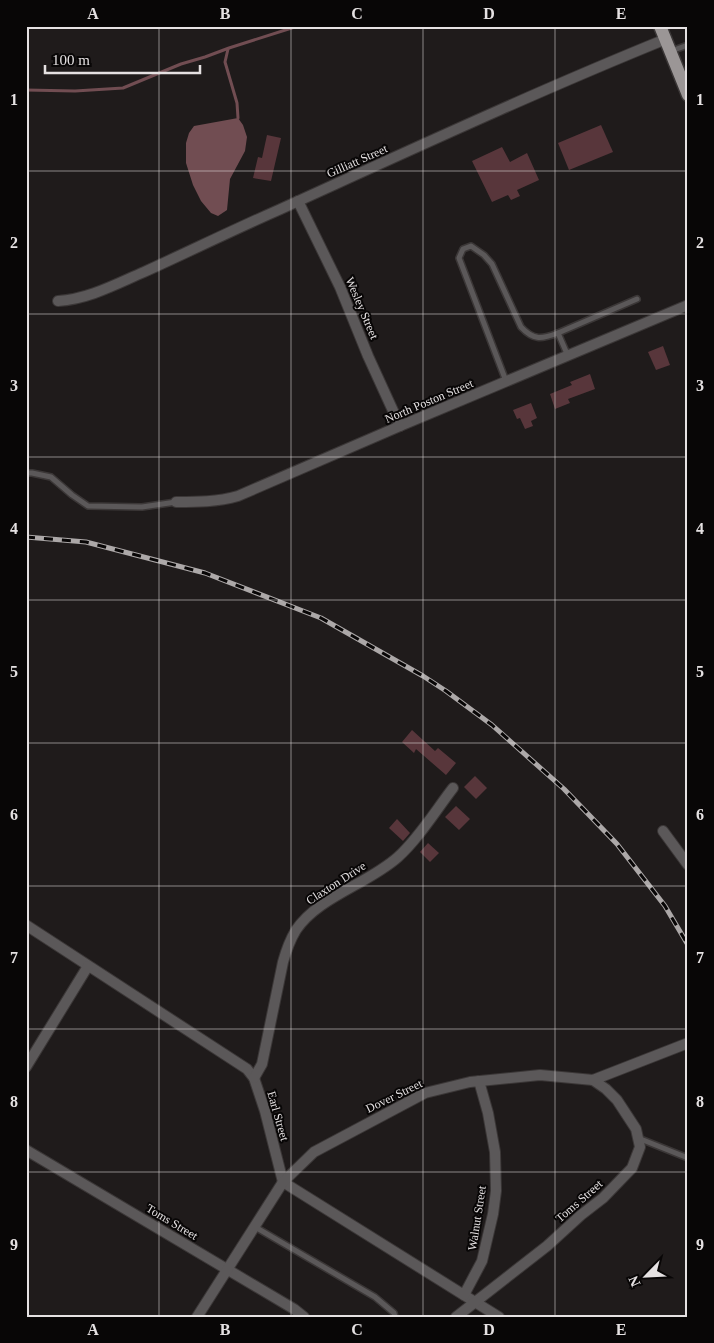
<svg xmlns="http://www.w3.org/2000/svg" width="714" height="1343" font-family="'Times New Roman',serif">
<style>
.water{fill:#714d52}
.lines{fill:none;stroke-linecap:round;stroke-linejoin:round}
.stream{stroke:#714d52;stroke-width:3}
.building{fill:#58363b}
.lane-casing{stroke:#3b3737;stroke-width:8}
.street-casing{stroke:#3b3737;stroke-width:12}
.primary-casing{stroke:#3b3737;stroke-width:15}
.lane{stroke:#5b5859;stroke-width:5}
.street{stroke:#5b5859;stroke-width:10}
.primary{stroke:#9b9696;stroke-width:12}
.rail-casing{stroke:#aca8a8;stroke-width:5}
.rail{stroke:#080606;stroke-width:3;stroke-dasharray:9;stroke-linecap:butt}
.grid{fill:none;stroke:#e5e1e2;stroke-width:1;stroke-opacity:0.55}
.labels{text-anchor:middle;stroke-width:4;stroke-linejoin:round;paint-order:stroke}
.street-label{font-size:12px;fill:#e5e1e2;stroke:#080606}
.neatline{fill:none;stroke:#e5e1e2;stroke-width:2}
.grid-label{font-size:16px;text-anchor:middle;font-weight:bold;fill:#e5e1e2}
</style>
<rect width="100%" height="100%" fill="#1f1b1b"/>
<!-- water -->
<path class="water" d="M238 118 243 125 247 137 245 151 230 179 227 210 218 216 211 213 201 201 193 185 186 163V143L189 133 194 126Z"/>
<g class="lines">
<!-- stream -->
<g class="stream">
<path d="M228 49 225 62 237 103 238 118"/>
<path d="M26 90 75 91 123 88 181 64 205 57 229 48 298 26"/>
</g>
</g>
<!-- building -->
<g class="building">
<path d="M601 125 613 152 569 170 558 143Z"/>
<path d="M267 135 281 138 271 181 253 178 258 157 262 158Z"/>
<path d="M502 147 510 162 527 153 539 180 517 190 520 196 511 200 508 195 492 202 472 161Z"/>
<path d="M663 346 670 365 656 370 648 352Z"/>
<path d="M590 374 595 389 568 399 570 403 555 409 550 394 572 385 570 382Z"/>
<path d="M531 403 537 418 531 421 533 426 525 429 520 418 517 419 513 410Z"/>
<path d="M412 730 435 751 438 748 456 763 446 775 416 749 414 753 402 742Z"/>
<path d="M475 776 487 788 476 799 464 787Z"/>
<path d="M456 806 470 819 459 830 445 817Z"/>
<path d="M397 819 410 833 403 841 389 828Z"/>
<path d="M428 843 439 853 430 862 420 852Z"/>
</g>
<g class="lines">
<!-- lane casing -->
<g class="lane-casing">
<g id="lane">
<path d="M671 51 688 45"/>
<path d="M558 333 637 299"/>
<path d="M506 381 459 258 463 249 471 246 484 255 492 264 521 327C534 341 542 339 558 333L568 356"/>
<path d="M26 473H32L51 477 72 495 88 506 142 507 176 502"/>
<path d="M638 1138 688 1158"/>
<path d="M255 1227 375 1297 394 1313 395 1317"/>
</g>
</g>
<!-- street casing -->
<g class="street-casing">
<g id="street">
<path d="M298 201 340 287 368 356 400 426"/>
<path d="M58 301C89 299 116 284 144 272 188 252 231 231 274 212 404 153 533 93 666 39"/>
<path d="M176 502C197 502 217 502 238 496L400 426 688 305"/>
<path d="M663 831 688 865"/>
<path d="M26 925 247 1069 254 1078 265 1111 283 1182 499 1317"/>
<path d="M26 1067 88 966"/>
<path d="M254 1078 262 1064 283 962C286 951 290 940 296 930 318 897 368 884 398 857 419 838 436 810 453 788"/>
<path d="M26 1150 294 1309 304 1317"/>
<path d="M464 1295 482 1261 493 1214 496 1191 495 1152 488 1113 479 1081"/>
<path d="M197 1317 283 1182 314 1152 425 1093 470 1082 540 1075 593 1080 688 1043"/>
<path d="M456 1317 547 1246 581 1215 603 1198 632 1168 640 1147 636 1129 617 1100 606 1089 593 1080"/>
</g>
</g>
<!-- primary casing -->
<g class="primary-casing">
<path id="primary" d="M660 26 688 95"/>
</g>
<!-- lane -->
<use href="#lane" class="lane"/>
<!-- street -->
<use href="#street" class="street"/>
<!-- primary -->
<use href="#primary" class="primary"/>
<!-- rail casing -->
<g class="rail-casing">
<path id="rail" d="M26 537 86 542 205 573 321 618 423 676 446 691 492 725 564 789 617 844 665 906 688 945"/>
</g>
<!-- rail -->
<use href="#rail" class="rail"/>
</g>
<!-- grid -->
<path class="grid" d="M159 26V1317M291 26V1317M423 26V1317M555 26V1317M26 171H688M26 314H688M26 457H688M26 600H688M26 743H688M26 886H688M26 1029H688M26 1172H688"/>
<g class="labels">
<!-- street labels -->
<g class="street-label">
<text transform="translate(357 161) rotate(-24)" y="4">Gilliatt Street</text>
<text transform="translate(362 308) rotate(67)" y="4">Wesley Street</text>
<text transform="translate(429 401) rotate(-23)" y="4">North Poston Street</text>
<text transform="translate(336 883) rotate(-33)" y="4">Claxton Drive</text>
<text transform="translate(394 1096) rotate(-26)" y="4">Dover Street</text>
<text transform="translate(278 1116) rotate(74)" y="4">Earl Street</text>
<text transform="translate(579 1201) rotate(-41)" y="4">Toms Street</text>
<text transform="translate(477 1218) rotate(-81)" y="4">Walnut Street</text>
<text transform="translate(172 1222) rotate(31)" y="4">Toms Street</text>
</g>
</g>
<!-- border -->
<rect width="714" height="1343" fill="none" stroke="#080606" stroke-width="55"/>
<!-- north arrow -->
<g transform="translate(646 1276) rotate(246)" stroke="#080606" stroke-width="4" paint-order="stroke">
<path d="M0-4L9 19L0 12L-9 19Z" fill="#e5e1e2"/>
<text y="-8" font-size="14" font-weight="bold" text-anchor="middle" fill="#e5e1e2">N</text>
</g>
<!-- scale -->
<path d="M45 65v8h155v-8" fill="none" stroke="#e5e1e2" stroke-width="2.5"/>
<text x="52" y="65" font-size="15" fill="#e5e1e2" stroke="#080606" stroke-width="4" paint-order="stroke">100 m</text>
<rect x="28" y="28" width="658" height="1288" class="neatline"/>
<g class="grid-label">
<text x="93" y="19">A</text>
<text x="225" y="19">B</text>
<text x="357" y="19">C</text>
<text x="489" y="19">D</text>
<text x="621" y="19">E</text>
<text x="14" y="105">1</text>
<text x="700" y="105">1</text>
<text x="14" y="248">2</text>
<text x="700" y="248">2</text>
<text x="14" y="391">3</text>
<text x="700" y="391">3</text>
<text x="14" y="534">4</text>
<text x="700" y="534">4</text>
<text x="14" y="677">5</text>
<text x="700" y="677">5</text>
<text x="14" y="820">6</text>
<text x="700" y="820">6</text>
<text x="14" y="963">7</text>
<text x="700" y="963">7</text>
<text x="14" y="1107">8</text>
<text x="700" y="1107">8</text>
<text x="14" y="1250">9</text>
<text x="700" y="1250">9</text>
<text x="93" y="1335">A</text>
<text x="225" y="1335">B</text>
<text x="357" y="1335">C</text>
<text x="489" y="1335">D</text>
<text x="621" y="1335">E</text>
</g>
</svg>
